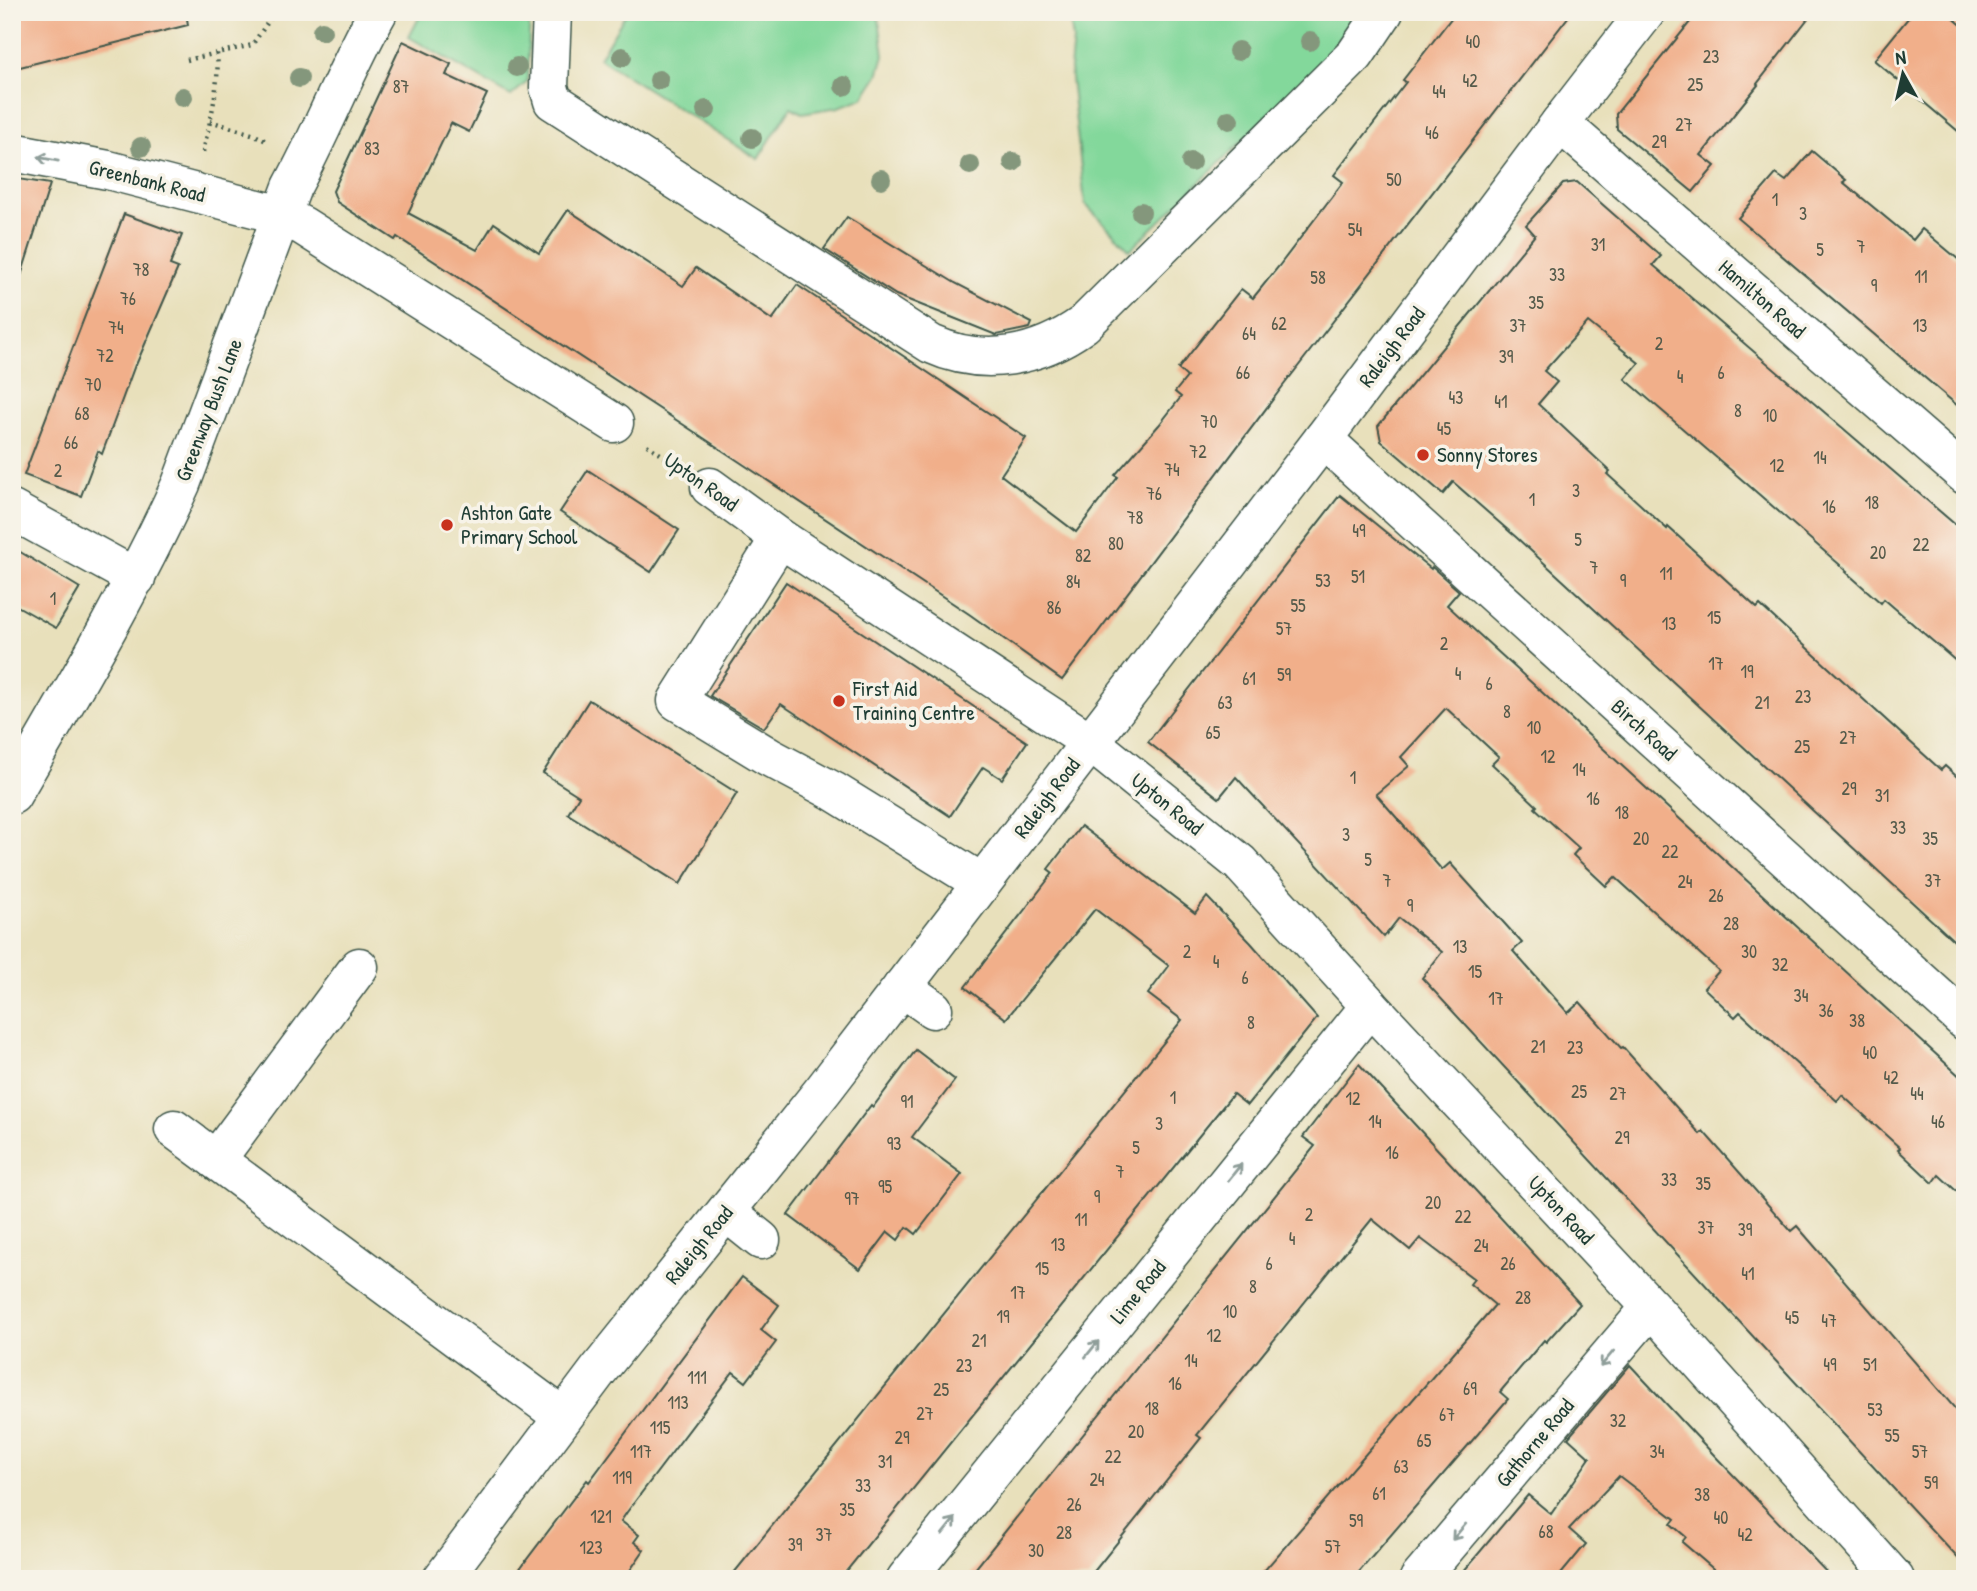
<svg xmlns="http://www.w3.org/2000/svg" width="1977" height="1591" font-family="'Patrick Hand',sans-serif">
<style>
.green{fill:#83d89b;stroke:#518a68;stroke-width:2}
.building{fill:#f1af8a}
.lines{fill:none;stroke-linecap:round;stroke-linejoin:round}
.minor-casing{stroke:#3d5548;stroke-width:41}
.path{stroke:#3d5548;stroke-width:4.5;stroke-dasharray:2 5;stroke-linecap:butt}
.minor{stroke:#fff;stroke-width:38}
.tree{fill:#84977c}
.oneway{stroke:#8f9e9a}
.poi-dot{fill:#c8321e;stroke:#f7f3e8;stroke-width:2.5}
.labels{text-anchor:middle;stroke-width:7;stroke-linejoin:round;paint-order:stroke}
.number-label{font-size:18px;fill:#545a4a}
.street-label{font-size:21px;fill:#1f3d34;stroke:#f7f3e8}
.poi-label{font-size:21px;fill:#1f3d34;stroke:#f7f3e8;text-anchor:start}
</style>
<rect width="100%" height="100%" fill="#f7f3e8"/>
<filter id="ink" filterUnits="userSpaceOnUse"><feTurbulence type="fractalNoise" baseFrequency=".0143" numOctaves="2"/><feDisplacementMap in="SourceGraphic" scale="14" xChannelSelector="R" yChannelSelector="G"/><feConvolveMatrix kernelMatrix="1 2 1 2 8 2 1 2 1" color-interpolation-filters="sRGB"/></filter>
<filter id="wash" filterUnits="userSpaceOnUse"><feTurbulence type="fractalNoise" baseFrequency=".00686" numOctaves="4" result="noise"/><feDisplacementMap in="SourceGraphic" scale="28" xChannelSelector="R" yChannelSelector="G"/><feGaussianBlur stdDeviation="1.57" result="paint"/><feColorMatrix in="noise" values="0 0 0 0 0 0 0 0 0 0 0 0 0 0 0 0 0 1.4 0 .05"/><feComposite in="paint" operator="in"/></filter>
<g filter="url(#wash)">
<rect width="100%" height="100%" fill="#e8e0bb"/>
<!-- green -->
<g class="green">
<path d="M422 12H530L527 82 511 96 409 37Z"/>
<path d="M627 12H878L884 55 878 75 863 98 839 107 802 113 791 107 758 159 599 58Z"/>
<path d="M1069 12H1359L1325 61 1130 250 1085 204 1070 69 1073 40Z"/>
</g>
<g id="blocks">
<!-- building -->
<g class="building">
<path d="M12 12H186L188 25 12 69Z"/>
<path d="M1456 12H1572L1283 386 1062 680 969 614 690 429 397 237 395 240 337 202 333 191 403 41 451 64 446 75 487 94 469 132 451 123 408 213 477 250 494 223 539 253 568 210 683 286 696 268 772 320 797 285 1026 438 1001 475 1076 532 1118 477 1115 475 1159 425 1181 397 1175 392 1187 377 1178 369 1241 289 1253 298 1279 266 1343 182 1334 175 1406 82 1403 80Z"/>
<path d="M1698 12H1813L1757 84 1758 85 1701 155 1715 166 1693 192 1617 129 1616 114Z"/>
<path d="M1913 12H1946L1965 28V137L1874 60Z"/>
<path d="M1812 151 1846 180 1843 182 1913 240 1922 229 1965 265V412L1738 218 1776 174 1786 181Z"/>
<path d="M12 178 50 184 20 279 12 278Z"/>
<path d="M1577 182 1661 256 1653 265 1965 533V669L1884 599 1881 603 1846 572 1847 571 1747 484 1625 379 1639 363 1588 322 1544 371 1557 382 1538 404 1610 471 1607 474 1667 529 1668 527 1757 608 1760 605 1941 770 1945 766 1965 784V951L1517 538 1453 482 1443 494 1381 441 1378 426 1535 235 1526 225 1563 184Z"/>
<path d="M124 214 182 235 170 265 178 268 136 365H135L102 454 98 451 81 496 24 475Z"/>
<path d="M847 217 955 283 1032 323 1030 328 996 335 896 295 824 249Z"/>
<path d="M588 470 679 530 651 572 560 512Z"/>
<path d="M1340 495 1431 569 1432 567 1459 591 1447 605 1965 1081V1199L1939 1175 1933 1183 1898 1150 1900 1148 1842 1095 1837 1101 1740 1012 1735 1017 1704 988 1719 971 1615 877 1606 886 1573 855 1579 848 1535 808 1537 806 1492 764 1499 757 1446 708 1401 757 1409 766 1376 794 1442 870 1450 863 1522 943 1513 951 1568 1013 1580 1002 1621 1048 1623 1047 1700 1134 1703 1131 1791 1231 1797 1226 1965 1420V1566L1422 978 1442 952 1399 918 1384 937 1236 777 1219 798 1148 742Z"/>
<path d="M12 547 80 588 56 628 12 603Z"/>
<path d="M786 582 1027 742 1002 779 983 767 950 816 781 704 764 728 710 696Z"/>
<path d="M589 700 737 793 680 884 568 814 579 796 543 773Z"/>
<path d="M1081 826 1195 913 1207 897 1251 943 1317 1018 1247 1105 1233 1094 840 1579H729L1182 1020 1148 994 1169 966 1095 909 1006 1019 965 987 1053 873 1048 869Z"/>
<path d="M916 1050 955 1080 912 1137 962 1174 916 1234 907 1227 898 1240 888 1232 860 1269 788 1215 871 1105 873 1107Z"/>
<path d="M1359 1064 1580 1304 1546 1342 1544 1340 1500 1392 1508 1399 1353 1579H1257L1495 1305 1470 1284 1474 1279 1420 1238 1410 1250 1372 1219 1197 1435 1201 1438 1088 1579H967L1315 1146 1303 1137Z"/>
<path d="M742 1277 779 1305 761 1330 776 1342 746 1382 733 1372 627 1512 621 1521 639 1535 634 1542 644 1550 624 1579H512L587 1480 589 1482Z"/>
<path d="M1630 1365 1714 1455 1833 1579H1725L1682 1542 1686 1537 1671 1524 1675 1519 1619 1476 1569 1529 1586 1544 1557 1579H1457L1528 1495 1551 1514 1590 1458 1568 1438Z"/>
</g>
</g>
</g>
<g filter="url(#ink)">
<use href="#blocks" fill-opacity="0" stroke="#3d5548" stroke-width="2"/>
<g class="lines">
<!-- minor casing -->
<g class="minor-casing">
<g id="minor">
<path d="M552 12 549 87 553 101 931 344C984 368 1038 357 1084 324L1355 55 1384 12"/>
<path d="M1560 123 1965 475"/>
<path d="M12 152 108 170 281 215 303 226 614 423"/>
<path d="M1323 439 1965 1021"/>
<path d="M710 487 780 538 1090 742 1240 863 1370 1006 1651 1307 1895 1579"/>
<path d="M12 510 136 578"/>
<path d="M780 538 677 701 769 757 833 791 982 883"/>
<path d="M12 795C71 693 132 591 181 484L292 187C323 130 346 69 378 12"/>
<path d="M902 987 933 1009"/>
<path d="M174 1129 563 1417"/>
<path d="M216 1160 359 967"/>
<path d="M726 1212 761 1240"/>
<path d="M442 1579 598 1371 824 1089 1323 439 1560 123 1646 12"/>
<path d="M906 1579 1370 1006"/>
<path d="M1419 1579 1651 1307"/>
</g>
</g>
<!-- path -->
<g class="path">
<path d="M187 60 252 45 275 12"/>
<path d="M210 121 255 135 268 142"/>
<path d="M203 152C210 121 220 85 217 53"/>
<path d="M647 445 677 465"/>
</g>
<!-- minor -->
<use href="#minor" class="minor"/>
</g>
<!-- trees -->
<g class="tree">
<circle cx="322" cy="31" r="10"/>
<circle cx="1310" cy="41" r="10"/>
<circle cx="1238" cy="51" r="10"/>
<circle cx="622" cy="57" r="10"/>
<circle cx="517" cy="67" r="10"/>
<circle cx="299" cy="78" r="10"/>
<circle cx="659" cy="80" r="10"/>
<circle cx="844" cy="86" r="10"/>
<circle cx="183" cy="97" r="10"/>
<circle cx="706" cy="110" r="10"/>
<circle cx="1229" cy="120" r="10"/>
<circle cx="752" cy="138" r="10"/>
<circle cx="141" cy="147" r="10"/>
<circle cx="1013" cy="162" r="10"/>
<circle cx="1191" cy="162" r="10"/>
<circle cx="970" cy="165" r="10"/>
<circle cx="881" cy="179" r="10"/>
<circle cx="1141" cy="212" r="10"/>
</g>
<!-- one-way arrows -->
<defs><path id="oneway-shaft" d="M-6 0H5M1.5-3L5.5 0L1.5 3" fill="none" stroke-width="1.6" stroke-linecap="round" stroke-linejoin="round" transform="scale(1.75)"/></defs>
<g class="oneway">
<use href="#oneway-shaft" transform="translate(48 159) rotate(-169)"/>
<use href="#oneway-shaft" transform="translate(1235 1172) rotate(-51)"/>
<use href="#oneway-shaft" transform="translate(1092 1349) rotate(-51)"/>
<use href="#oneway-shaft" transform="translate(1607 1359) rotate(130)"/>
<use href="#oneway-shaft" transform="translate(949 1526) rotate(-51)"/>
<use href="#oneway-shaft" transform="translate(1459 1532) rotate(130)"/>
</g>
</g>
<!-- markers -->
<g class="poi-dot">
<circle cx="1423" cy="455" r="7"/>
<circle cx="447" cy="525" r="7"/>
<circle cx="839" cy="701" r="7"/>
</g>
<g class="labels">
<!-- number labels -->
<g class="number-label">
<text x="1473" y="48">40</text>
<text x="1711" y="63">23</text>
<text x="1470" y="87">42</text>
<text x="1695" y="91">25</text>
<text x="401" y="93">87</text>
<text x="1439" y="98">44</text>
<text x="1684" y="131">27</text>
<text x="1432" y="139">46</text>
<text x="1659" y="148">29</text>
<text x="372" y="155">83</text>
<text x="1394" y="186">50</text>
<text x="1775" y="206">1</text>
<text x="1803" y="220">3</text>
<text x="1355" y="236">54</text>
<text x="1598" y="251">31</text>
<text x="1861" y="253">7</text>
<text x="1820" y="256">5</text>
<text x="141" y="276">78</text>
<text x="1557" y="281">33</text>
<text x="1921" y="283">11</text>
<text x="1318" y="284">58</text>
<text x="1874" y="292">9</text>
<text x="128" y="305">76</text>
<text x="1536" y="309">35</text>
<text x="1279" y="330">62</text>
<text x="1518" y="332">37</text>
<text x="1920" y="332">13</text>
<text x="116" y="334">74</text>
<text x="1249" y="340">64</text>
<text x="1659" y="350">2</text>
<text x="105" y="362">72</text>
<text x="1506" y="363">39</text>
<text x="1243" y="379">66</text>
<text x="1721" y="379">6</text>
<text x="1680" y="383">4</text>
<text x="93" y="391">70</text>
<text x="1456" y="404">43</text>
<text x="1501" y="408">41</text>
<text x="1738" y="417">8</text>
<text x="82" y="420">68</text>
<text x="1770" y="422">10</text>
<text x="1209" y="428">70</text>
<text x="1444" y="435">45</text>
<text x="71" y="449">66</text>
<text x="1198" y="458">72</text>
<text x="1820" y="464">14</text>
<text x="1777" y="472">12</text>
<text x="1172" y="476">74</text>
<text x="58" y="477">2</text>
<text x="1576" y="497">3</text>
<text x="1154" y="500">76</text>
<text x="1532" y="506">1</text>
<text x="1872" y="509">18</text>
<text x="1829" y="513">16</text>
<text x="1135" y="524">78</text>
<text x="1359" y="537">49</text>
<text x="1578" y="546">5</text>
<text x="1116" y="550">80</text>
<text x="1921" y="551">22</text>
<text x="1878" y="559">20</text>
<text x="1083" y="562">82</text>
<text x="1594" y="574">7</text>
<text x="1666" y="580">11</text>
<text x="1358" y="583">51</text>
<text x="1323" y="587">53</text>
<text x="1623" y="587">9</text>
<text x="1073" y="588">84</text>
<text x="53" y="605">1</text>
<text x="1298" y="612">55</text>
<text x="1054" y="614">86</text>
<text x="1714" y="624">15</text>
<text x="1669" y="630">13</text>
<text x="1284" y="635">57</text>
<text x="1444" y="650">2</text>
<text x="1716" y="670">17</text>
<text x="1747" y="678">19</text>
<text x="1458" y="680">4</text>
<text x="1284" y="681">59</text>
<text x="1249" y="685">61</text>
<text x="1489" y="690">6</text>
<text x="1803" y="703">23</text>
<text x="1225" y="709">63</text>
<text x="1762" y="709">21</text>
<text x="1507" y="718">8</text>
<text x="1534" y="734">10</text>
<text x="1213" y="739">65</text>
<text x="1848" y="744">27</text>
<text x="1802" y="753">25</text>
<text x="1548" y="763">12</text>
<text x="1579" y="776">14</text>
<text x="1353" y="784">1</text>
<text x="1849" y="795">29</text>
<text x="1882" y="802">31</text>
<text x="1593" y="805">16</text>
<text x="1622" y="819">18</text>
<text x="1898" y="834">33</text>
<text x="1346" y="841">3</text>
<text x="1641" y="845">20</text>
<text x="1930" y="845">35</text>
<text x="1670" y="858">22</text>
<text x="1368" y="866">5</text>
<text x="1387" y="887">7</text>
<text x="1933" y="887">37</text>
<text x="1685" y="888">24</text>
<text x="1716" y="902">26</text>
<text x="1410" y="912">9</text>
<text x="1731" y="930">28</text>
<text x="1460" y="953">13</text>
<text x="1187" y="958">2</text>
<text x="1749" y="958">30</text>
<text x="1216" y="968">4</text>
<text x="1780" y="971">32</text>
<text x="1475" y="978">15</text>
<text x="1245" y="984">6</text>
<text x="1801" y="1002">34</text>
<text x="1496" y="1005">17</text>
<text x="1826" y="1017">36</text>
<text x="1857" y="1027">38</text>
<text x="1251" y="1029">8</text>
<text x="1538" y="1053">21</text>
<text x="1575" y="1054">23</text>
<text x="1870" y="1059">40</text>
<text x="1891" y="1084">42</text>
<text x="1579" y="1098">25</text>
<text x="1618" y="1100">27</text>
<text x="1917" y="1100">44</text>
<text x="1173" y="1104">1</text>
<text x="1353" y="1105">12</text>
<text x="907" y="1108">91</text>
<text x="1375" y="1128">14</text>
<text x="1938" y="1128">46</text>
<text x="1159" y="1130">3</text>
<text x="1622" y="1144">29</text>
<text x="894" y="1150">93</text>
<text x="1136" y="1154">5</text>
<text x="1392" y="1159">16</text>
<text x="1120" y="1178">7</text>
<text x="1669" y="1186">33</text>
<text x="1703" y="1190">35</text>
<text x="885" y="1193">95</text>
<text x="1097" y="1203">9</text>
<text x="852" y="1205">97</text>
<text x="1433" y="1209">20</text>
<text x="1309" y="1221">2</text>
<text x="1463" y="1223">22</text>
<text x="1081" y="1226">11</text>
<text x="1706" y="1234">37</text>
<text x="1745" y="1236">39</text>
<text x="1292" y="1245">4</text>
<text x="1058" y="1251">13</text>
<text x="1481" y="1252">24</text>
<text x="1269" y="1270">6</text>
<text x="1508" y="1270">26</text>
<text x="1042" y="1275">15</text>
<text x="1748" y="1280">41</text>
<text x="1253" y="1293">8</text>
<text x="1018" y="1299">17</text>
<text x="1523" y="1304">28</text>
<text x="1230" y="1318">10</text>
<text x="1003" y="1323">19</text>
<text x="1792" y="1324">45</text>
<text x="1829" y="1327">47</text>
<text x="1214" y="1342">12</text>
<text x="979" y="1347">21</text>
<text x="1191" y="1367">14</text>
<text x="1830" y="1371">49</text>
<text x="1870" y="1371">51</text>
<text x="964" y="1372">23</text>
<text x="697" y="1384">111</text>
<text x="1175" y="1390">16</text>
<text x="1470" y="1395">69</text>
<text x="941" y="1396">25</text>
<text x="678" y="1409">113</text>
<text x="1152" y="1415">18</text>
<text x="1875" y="1416">53</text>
<text x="925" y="1420">27</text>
<text x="1447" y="1421">67</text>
<text x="1618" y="1427">32</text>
<text x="660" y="1434">115</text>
<text x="1136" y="1438">20</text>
<text x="1892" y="1442">55</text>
<text x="902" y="1444">29</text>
<text x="1424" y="1447">65</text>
<text x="641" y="1458">117</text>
<text x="1657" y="1458">34</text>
<text x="1920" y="1458">57</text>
<text x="1113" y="1463">22</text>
<text x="885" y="1468">31</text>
<text x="1401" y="1473">63</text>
<text x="622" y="1484">119</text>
<text x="1097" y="1486">24</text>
<text x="1931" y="1489">59</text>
<text x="863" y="1492">33</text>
<text x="1379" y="1500">61</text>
<text x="1702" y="1501">38</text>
<text x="1074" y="1511">26</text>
<text x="847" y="1516">35</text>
<text x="601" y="1523">121</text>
<text x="1721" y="1524">40</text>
<text x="1356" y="1527">59</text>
<text x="1546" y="1538">68</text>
<text x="1064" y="1539">28</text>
<text x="824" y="1541">37</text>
<text x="1745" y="1541">42</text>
<text x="795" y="1551">39</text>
<text x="1333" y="1553">57</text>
<text x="591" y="1554">123</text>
<text x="1036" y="1557">30</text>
</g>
<!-- street labels -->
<g class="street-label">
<text transform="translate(147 181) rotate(14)" y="7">Greenbank Road</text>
<text transform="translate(1762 299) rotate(41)" y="7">Hamilton Road</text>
<text transform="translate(1392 347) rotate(-53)" y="7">Raleigh Road</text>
<text transform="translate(209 410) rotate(-69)" y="7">Greenway Bush Lane</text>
<text transform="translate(701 482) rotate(35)" y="7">Upton Road</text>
<text transform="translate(1644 730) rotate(42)" y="7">Birch Road</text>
<text transform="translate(1047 798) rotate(-53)" y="7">Raleigh Road</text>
<text transform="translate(1167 804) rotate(39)" y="7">Upton Road</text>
<text transform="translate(1561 1210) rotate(47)" y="7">Upton Road</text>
<text transform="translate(699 1245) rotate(-51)" y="7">Raleigh Road</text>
<text transform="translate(1138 1292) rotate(-51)" y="7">Lime Road</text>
<text transform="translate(1535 1443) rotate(-50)" y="7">Gathorne Road</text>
</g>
<!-- poi labels -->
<g class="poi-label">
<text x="1437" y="462">Sonny Stores</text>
<text x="461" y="520">Ashton Gate<tspan x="461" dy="24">Primary School</tspan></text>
<text x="853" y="696">First Aid<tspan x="853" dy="24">Training Centre</tspan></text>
</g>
</g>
<!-- margin -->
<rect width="1977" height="1591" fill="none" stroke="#f7f3e8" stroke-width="42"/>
<!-- north arrow -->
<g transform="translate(1903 74) rotate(352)" stroke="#f7f3e8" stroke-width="5" paint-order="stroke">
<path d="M0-5L12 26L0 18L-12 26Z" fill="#1f3d34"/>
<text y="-10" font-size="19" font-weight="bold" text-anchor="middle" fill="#1f3d34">N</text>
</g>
</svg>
